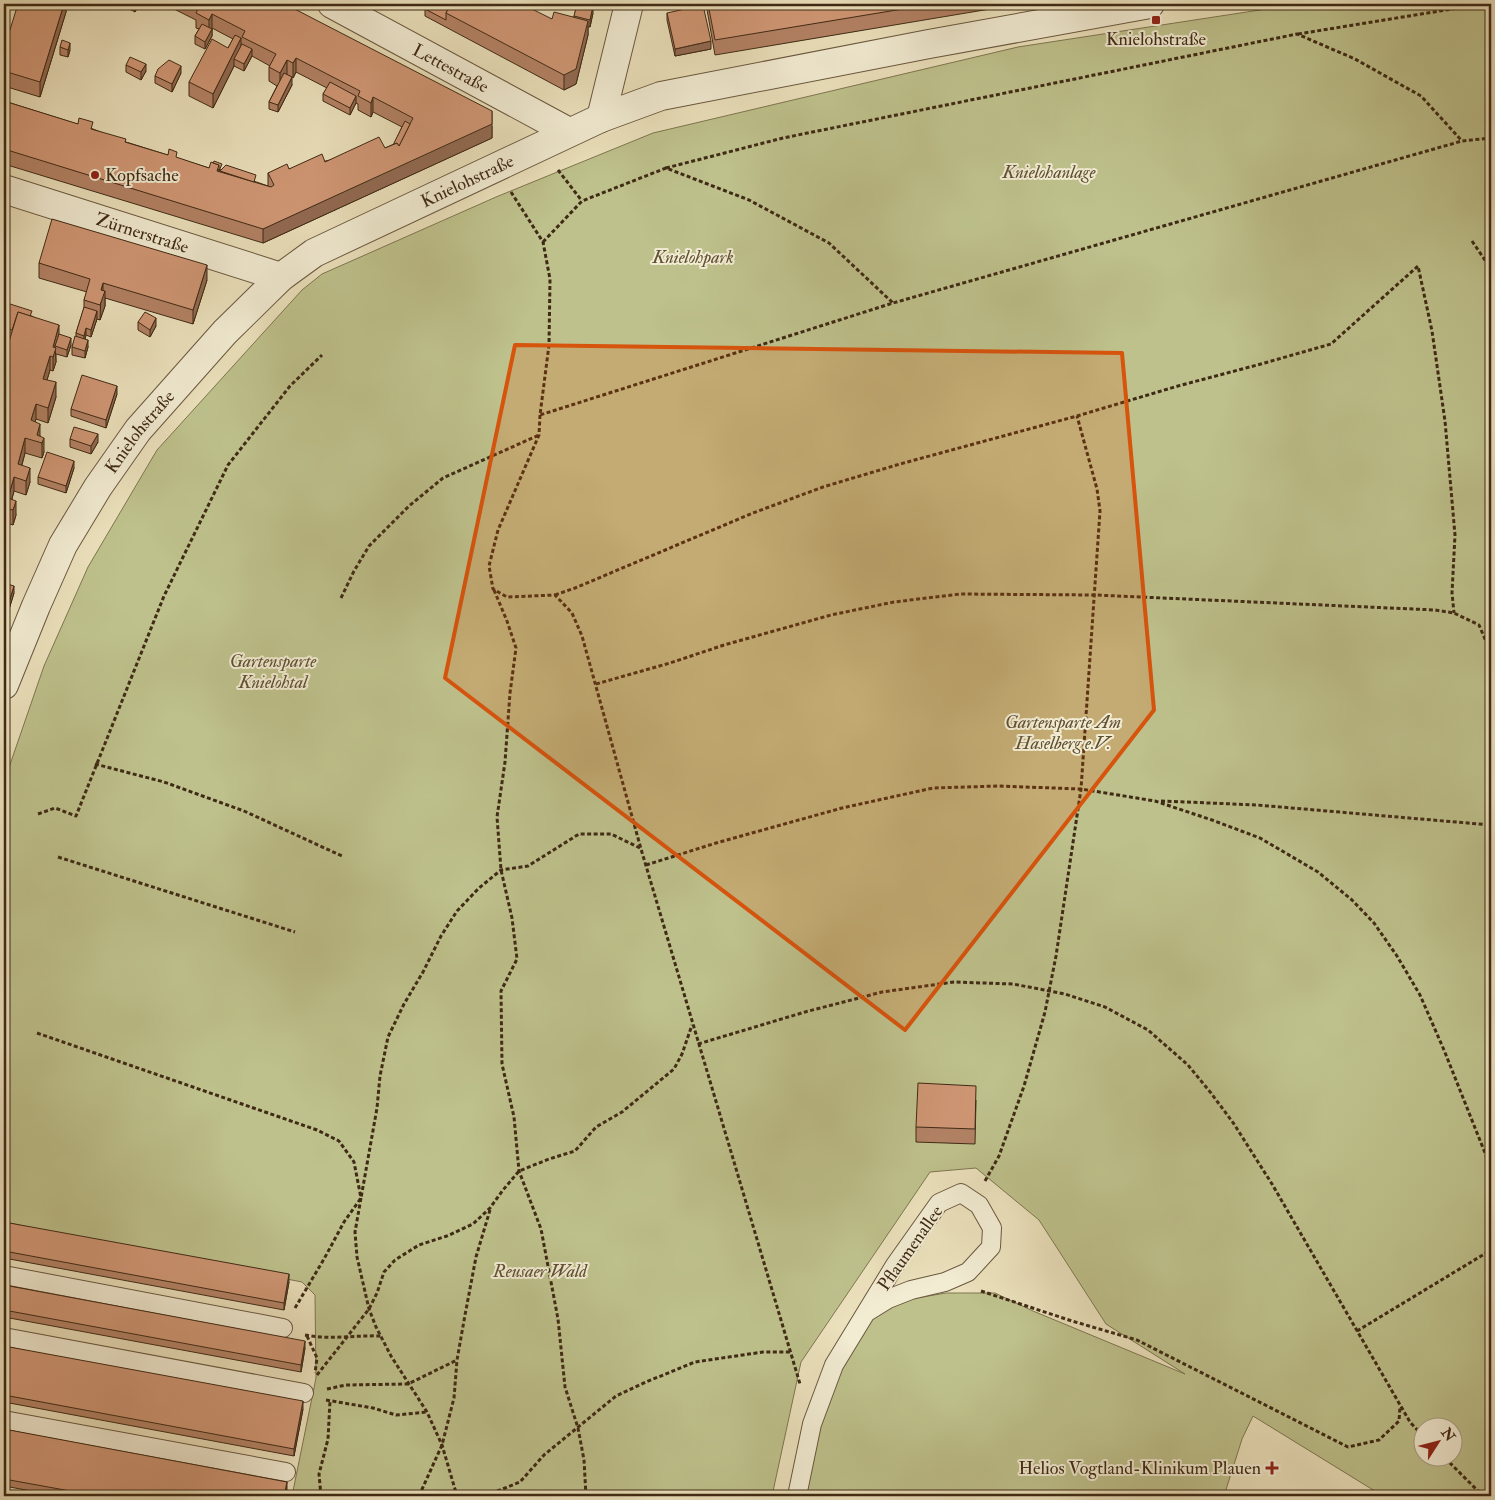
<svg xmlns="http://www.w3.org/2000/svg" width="1495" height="1500" font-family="'IM FELL Double Pica',serif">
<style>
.green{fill:#bec18c;stroke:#7e7650;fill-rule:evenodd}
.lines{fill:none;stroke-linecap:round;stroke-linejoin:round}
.service-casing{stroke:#6a583f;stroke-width:20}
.minor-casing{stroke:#6a583f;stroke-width:30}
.path{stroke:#3f2a15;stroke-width:3;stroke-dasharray:4 2.5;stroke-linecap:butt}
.service{stroke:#f2ecd3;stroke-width:18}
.minor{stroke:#f2ecd3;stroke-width:28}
.wall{fill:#b38265;stroke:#3f2a15}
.shaded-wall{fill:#926a52;stroke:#3f2a15}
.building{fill:#d09775;stroke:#3f2a15}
.marked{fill:#d7540d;fill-opacity:0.2;stroke:#d7540d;stroke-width:4;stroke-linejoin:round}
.poi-dot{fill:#8f2418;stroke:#f2ecd3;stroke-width:2}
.labels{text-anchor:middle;stroke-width:4;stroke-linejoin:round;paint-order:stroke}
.poi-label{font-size:18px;fill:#3f2a15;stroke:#f2ecd3}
.street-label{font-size:18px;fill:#3f2a15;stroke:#f2ecd3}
.park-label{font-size:18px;font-style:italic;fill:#5f5033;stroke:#f2ecd3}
</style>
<rect width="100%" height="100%" fill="#ebe1bc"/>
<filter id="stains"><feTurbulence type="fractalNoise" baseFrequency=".004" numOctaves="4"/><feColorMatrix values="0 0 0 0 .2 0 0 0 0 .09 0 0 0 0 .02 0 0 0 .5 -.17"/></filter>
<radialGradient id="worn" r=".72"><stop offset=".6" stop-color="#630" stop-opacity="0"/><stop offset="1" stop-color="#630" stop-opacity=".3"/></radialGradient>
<!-- green -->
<path class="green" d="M1299 4H1491V583L1487 586 1491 604V1496H1383L1253 1416 1242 1439 1224 1496H797L834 1365 871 1319 887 1306 911 1299 946 1293H995L1033 1311 1185 1374 1106 1324 1039 1220 976 1168 930 1172 801 1362 772 1496H292L316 1378 315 1295 302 1282 4 1224V782L44 666 88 567 157 450 302 290 322 274 496 197 653 133 1018 47ZM1422 1428H1452V1458H1422Z"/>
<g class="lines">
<!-- service casing -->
<g class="service-casing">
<g id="service">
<path d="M4 1275 283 1328"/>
<path d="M4 1337 304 1393"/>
<path d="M4 1420 286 1472"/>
<path d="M797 1496 812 1424 834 1365 895 1265 939 1203 961 1193 979 1205 992 1228 991 1247 968 1272 945 1282 911 1290 888 1299 867 1312"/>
</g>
</g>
<!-- minor casing -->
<g class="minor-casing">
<g id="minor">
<path id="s1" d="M332 4 569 132"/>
<path d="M601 118 629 4"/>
<path id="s2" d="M4 189 281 277"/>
<path id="s3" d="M4 685 36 606 63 545 98 487 138 430 225 332 281 277 314 253 601 118 661 96 929 44 1150 4"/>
</g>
</g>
<!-- path -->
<g class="path">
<path d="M1298 34 1483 4"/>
<path d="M666 168 783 138 1297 34 1355 59 1421 96 1462 141"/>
<path d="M558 170 582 201"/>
<path d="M511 192 543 242 550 279 549 345 540 415 893 303 1462 141 1491 138"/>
<path d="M1472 241 1491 269"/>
<path d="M543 242 582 201 666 168 749 200 829 243 893 303"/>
<path d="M540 415 539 435 498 530 489 566 493 589 507 597 555 595 572 613 582 636 641 849 800 1384"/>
<path d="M494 590 507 621 516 648 510 693 505 762 497 817 501 870 512 918 517 959 501 991 502 1064 514 1117 519 1171 541 1229 558 1319 565 1387 578 1428 584 1460 586 1496"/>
<path d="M555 595 575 588 753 513 823 487 900 464 1077 416 1178 386 1261 364 1331 344 1418 266 1432 331 1445 421 1455 535 1452 593 1454 613"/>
<path d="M341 598 354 571 369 546 409 506 443 478 539 435"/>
<path d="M596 684 670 663 724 645 831 615 894 602 960 594 1095 595 1435 610 1454 613 1479 625 1488 646 1491 661"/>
<path d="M95 764 164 782 244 811 342 856"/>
<path d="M1161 801 1257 805 1491 825"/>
<path d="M38 814 55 808 76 816 164 596 228 465 290 386 322 355"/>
<path d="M58 857 295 932"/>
<path d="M646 865 716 843 842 808 933 788 998 786 1081 789 1155 801 1212 820 1260 838 1318 872 1352 900 1374 923 1397 956 1420 995 1444 1050 1491 1168"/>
<path d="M37 1033 317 1130 339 1141 354 1162 361 1198 355 1232 357 1257 369 1309 376 1327 391 1356 427 1412 442 1445 457 1496"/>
<path d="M698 1044 805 1012 882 992 954 982 1013 984 1065 994 1105 1007 1148 1030 1188 1065 1211 1093 1234 1124 1272 1184 1410 1422 1422 1435"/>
<path d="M985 1181 999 1156 1024 1086 1045 1012 1056 956 1081 789 1100 511 1097 489 1077 416"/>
<path d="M981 1291 1072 1321 1137 1340 1348 1447 1379 1440 1399 1421 1400 1407"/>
<path d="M295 1308 324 1259 344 1222 361 1198 377 1108 380 1076 388 1037 404 1004 423 972 441 936 457 911 479 888 501 870 528 866 579 834H611L640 848"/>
<path d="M1357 1331 1491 1250"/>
<path d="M305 1335C330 1340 355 1335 381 1336"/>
<path d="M307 1336 317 1358 315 1373"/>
<path d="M317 1375 369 1309 377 1293 384 1272 395 1260 419 1245 447 1236 473 1224 490 1208 503 1190 519 1171 549 1159 575 1151 596 1127 622 1112 674 1069 682 1054 692 1025"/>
<path d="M327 1389 346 1385 408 1384 457 1360"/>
<path d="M326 1400 373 1408 396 1415 427 1412"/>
<path d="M1445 1458 1483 1496"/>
<path d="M321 1496 319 1474 328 1439 330 1401"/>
<path d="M419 1496 442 1445 454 1398 457 1360 465 1315 476 1257 490 1210"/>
<path d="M485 1496 520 1482 544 1455 616 1396 646 1382 695 1362 763 1352H791"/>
</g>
<!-- service -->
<use href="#service" class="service"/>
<!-- minor -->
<use href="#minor" class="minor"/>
</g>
<!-- wall -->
<g class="wall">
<path d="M66 4V12L40 97 4 86V49Z"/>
<path d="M120 4H139L135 12Z"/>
<path d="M164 4H285L492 126V138L263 243 4 164V101L93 129 126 142 209 168 222 170 268 186V173L289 169 385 148 394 144 402 127 373 112 371 117 358 110V104L356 103 350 115 323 101V94L327 88 296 72 293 78 287 75 292 85 278 112 269 109V102L277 86 269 81V67L270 66 252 56 244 71 234 66 213 108 189 96V82L228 48 233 39 212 28V36L205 49 195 44V36L199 29 196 28V20Z"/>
<path d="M577 4 593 13 590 27H588V35L576 84 564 90 425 16V9L552 19 574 17Z"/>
<path d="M706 4H1002V7L715 55Z"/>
<path d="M667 13 711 49 675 56 667 20Z"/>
<path d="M60 47 70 50 68 57 60 55Z"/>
<path d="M126 65 146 71 141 80 126 72Z"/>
<path d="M181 73 172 92 155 83V76Z"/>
<path d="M39 263 207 280 193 324 105 298V306L100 320 97 319 91 337 86 335 85 339 88 347 85 358 72 355V347L76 336V333L84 308V300L87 292 39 278Z"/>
<path d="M4 313 32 316 59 335 71 345 67 357 56 354V362L53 371 50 370 47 380 56 397 48 423 36 419 35 422 40 436 44 452 42 458 25 453 22 465 30 482 26 495 14 491 12 499 16 515 13 525 4 522V524V358L10 337 4 335Z"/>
<path d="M138 322 156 326 150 337 138 330Z"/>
<path d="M117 394 106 428 71 416V409Z"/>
<path d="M70 439 98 442 91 454 70 447Z"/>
<path d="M74 468 66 493 38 484V477Z"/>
<path d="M4 583 14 593 6 619 4 618Z"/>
<path d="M976 1100 975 1144 916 1142V1127Z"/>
<path d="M4 1222 289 1282 284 1310 4 1258Z"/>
<path d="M4 1285 305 1348 301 1372 4 1317Z"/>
<path d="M4 1346 303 1409 294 1456 4 1402Z"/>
<path d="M4 1429 287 1489 286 1496H59L4 1486Z"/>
</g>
<!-- shaded-wall -->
<g class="shaded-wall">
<path d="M64 4H66V12L40 97V82Z"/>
<path d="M135 4H139L135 12Z"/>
<path d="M593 6V13L590 27V20Z"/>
<path d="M212 14V28L209 34V20Z"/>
<path d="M588 21V35L576 84 564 90V75Z"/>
<path d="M212 29V36L205 49V42Z"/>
<path d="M241 38V53L234 59V66L213 108V94Z"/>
<path d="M711 41V49L675 56V49Z"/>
<path d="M70 43V50L68 57V50Z"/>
<path d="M252 49V56L244 71V64Z"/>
<path d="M296 58V72L293 78V63Z"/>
<path d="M287 60V75L280 87V73Z"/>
<path d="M146 64V71L141 80V72Z"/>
<path d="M181 66V73L172 92V84Z"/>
<path d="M292 77V85L278 112V105Z"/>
<path d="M356 96V103L350 115V108Z"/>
<path d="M373 97V112L371 117V103Z"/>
<path d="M492 111V138L263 243V229Z"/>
<path d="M207 265V280L193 324V310Z"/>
<path d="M103 283V295L105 291V306L100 320 101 290Z"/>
<path d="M97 311V319L91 337V330Z"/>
<path d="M156 318V326L150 337V330Z"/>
<path d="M59 325V339L55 346 56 362 53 371V347Z"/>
<path d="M86 328V335L84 343V336Z"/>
<path d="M71 338V345L67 357V350Z"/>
<path d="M88 340V347L85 358V351Z"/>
<path d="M50 356V370L43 393V379Z"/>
<path d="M56 382V397L48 423V408Z"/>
<path d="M117 386V394L106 428V420Z"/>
<path d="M36 404V419L31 435V420Z"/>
<path d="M40 424V438L37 435Z"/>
<path d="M98 434V442L91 454V446Z"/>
<path d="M25 438V453L18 478V464Z"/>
<path d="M44 438V452L42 458V443Z"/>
<path d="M74 461V468L66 493V486Z"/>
<path d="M30 468V482L26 495V481Z"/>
<path d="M14 477V491L9 509 8 498Z"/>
<path d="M16 501V515L13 525V510Z"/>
<path d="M14 586V593L6 619V612Z"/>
<path d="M289 1274V1282L284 1310V1303Z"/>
<path d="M305 1341V1348L301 1372V1365Z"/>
<path d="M303 1401V1409L294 1456V1449Z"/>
<path d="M287 1482V1489L286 1496H284Z"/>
</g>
<!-- building -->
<g class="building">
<path d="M18 4H64L40 82 4 71V49Z"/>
<path d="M192 4H285L492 111V124L263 229 4 149V101L78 124 79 118 93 122 91 129 126 139 125 142 168 155 169 149 177 152 176 157 209 168 211 162 219 165 217 171 271 187 274 185 268 173 287 164 289 169 322 154 325 162 379 137 385 148 397 143 399 146 413 118 373 97 371 103 358 96 360 91 296 58 293 63 287 60 280 73 269 67 276 54 242 37 245 31 212 14 209 20 196 13 199 7Z"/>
<path d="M428 4H451L446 13V20L425 9Z"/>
<path d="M451 4H522L552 19 554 12 588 21 576 69 564 75 446 13Z"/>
<path d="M577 4H584L593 6 590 20 574 16Z"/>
<path d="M708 4H933L715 40Z"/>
<path d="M703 5 711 41 675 49 667 13Z"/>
<path d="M202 24 212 29 205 42 195 36Z"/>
<path d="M235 35 241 38 213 94 189 82 212 39 228 48Z"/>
<path d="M62 40 70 43 68 50 60 47Z"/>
<path d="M242 44 252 49 244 64 234 59Z"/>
<path d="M130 57 146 64 141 72 126 65Z"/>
<path d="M169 60 181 66 172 84 155 76 158 69Z"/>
<path d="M284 73 292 77 278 105 269 102Z"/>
<path d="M330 82 356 96 350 108 323 94Z"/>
<path d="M405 121 410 124 399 146 397 143 394 144V143Z"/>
<path d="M214 161 222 164 219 171V165L213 163Z"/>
<path d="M226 165 256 175 254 182 220 171Z"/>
<path d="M52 219 207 265 193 310 103 283 101 290 105 291 100 305 84 300 90 279 39 263Z"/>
<path d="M7 303 32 311 30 316 18 312 12 330 4 328V313Z"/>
<path d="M84 307 97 311 91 330 86 328 84 336 76 333Z"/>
<path d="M18 312 59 325 53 347 56 348 53 357 50 356 43 379 56 382 48 408 36 404 31 420 40 424 37 435 44 438 42 443 25 438 18 464 30 468 26 481 14 477 8 498 16 501 13 510 4 508V509V358Z"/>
<path d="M145 312 156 318 150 330 138 322Z"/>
<path d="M59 334 71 338 67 350 55 346Z"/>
<path d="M75 336 88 340 85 351 72 347Z"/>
<path d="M82 375 117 386 106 420 71 409Z"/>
<path d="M74 427 98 434 91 446 70 439Z"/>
<path d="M47 452 74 461 66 486 38 477Z"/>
<path d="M4 583 14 586 6 612 4 611Z"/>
<path d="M918 1083 976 1086 975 1129 916 1127Z"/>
<path d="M4 1222 289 1274 284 1303 4 1251Z"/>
<path d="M4 1285 305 1341 301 1365 4 1310Z"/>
<path d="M4 1346 303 1401 294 1449 4 1395Z"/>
<path d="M4 1429 287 1482 284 1496H98L4 1479Z"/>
</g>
<!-- marked area -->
<path class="marked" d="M515 345 1122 353 1154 710 905 1030 445 678Z"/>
<!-- markers -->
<g class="poi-dot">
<rect x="1151" y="15" width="10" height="10" rx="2.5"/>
<circle cx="95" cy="175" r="5"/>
<path d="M1269.5 1460.5h5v5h5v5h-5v5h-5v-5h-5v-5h5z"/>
</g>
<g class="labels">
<!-- poi labels -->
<g class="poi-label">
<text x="1156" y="45">Knielohstraße</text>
<text x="105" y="181" text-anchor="start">Kopfsache</text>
<text x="1261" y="1474" text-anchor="end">Helios Vogtland-Klinikum Plauen</text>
</g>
<!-- street labels -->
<g class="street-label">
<text dy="6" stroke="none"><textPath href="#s1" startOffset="135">Lettestraße</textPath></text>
<text dy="6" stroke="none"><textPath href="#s3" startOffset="709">Knielohstraße</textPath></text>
<text dy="6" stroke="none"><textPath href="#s2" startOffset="145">Zürnerstraße</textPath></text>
<text dy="6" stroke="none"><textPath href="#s3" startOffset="289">Knielohstraße</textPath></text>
<text transform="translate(910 1248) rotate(-55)" y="6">Pflaumenallee</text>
</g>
<!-- park labels -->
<g class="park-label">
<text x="1049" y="178">Knielohanlage</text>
<text x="693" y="263">Knielohpark</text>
<text x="273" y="667">Gartensparte<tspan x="273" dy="21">Knielohtal</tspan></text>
<text x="1063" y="728">Gartensparte Am<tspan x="1063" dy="21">Haselberg e.V.</tspan></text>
<text x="540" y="1277">Reusaer Wald</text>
</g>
</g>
<!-- margin -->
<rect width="1495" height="1500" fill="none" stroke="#ebe1bc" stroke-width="20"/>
<rect x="5" y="5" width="1485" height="1490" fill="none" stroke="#3f2a15" stroke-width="2.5"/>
<rect x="10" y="10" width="1475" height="1480" fill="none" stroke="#3f2a15"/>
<!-- north arrow -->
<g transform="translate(1438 1442) rotate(54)"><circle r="24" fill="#f2ecd3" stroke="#aa9e87"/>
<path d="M0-4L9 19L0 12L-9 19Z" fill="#8f2418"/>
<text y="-8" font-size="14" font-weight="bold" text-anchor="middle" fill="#3f2a15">N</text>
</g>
<rect width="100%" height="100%" filter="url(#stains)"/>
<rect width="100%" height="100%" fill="url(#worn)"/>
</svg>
